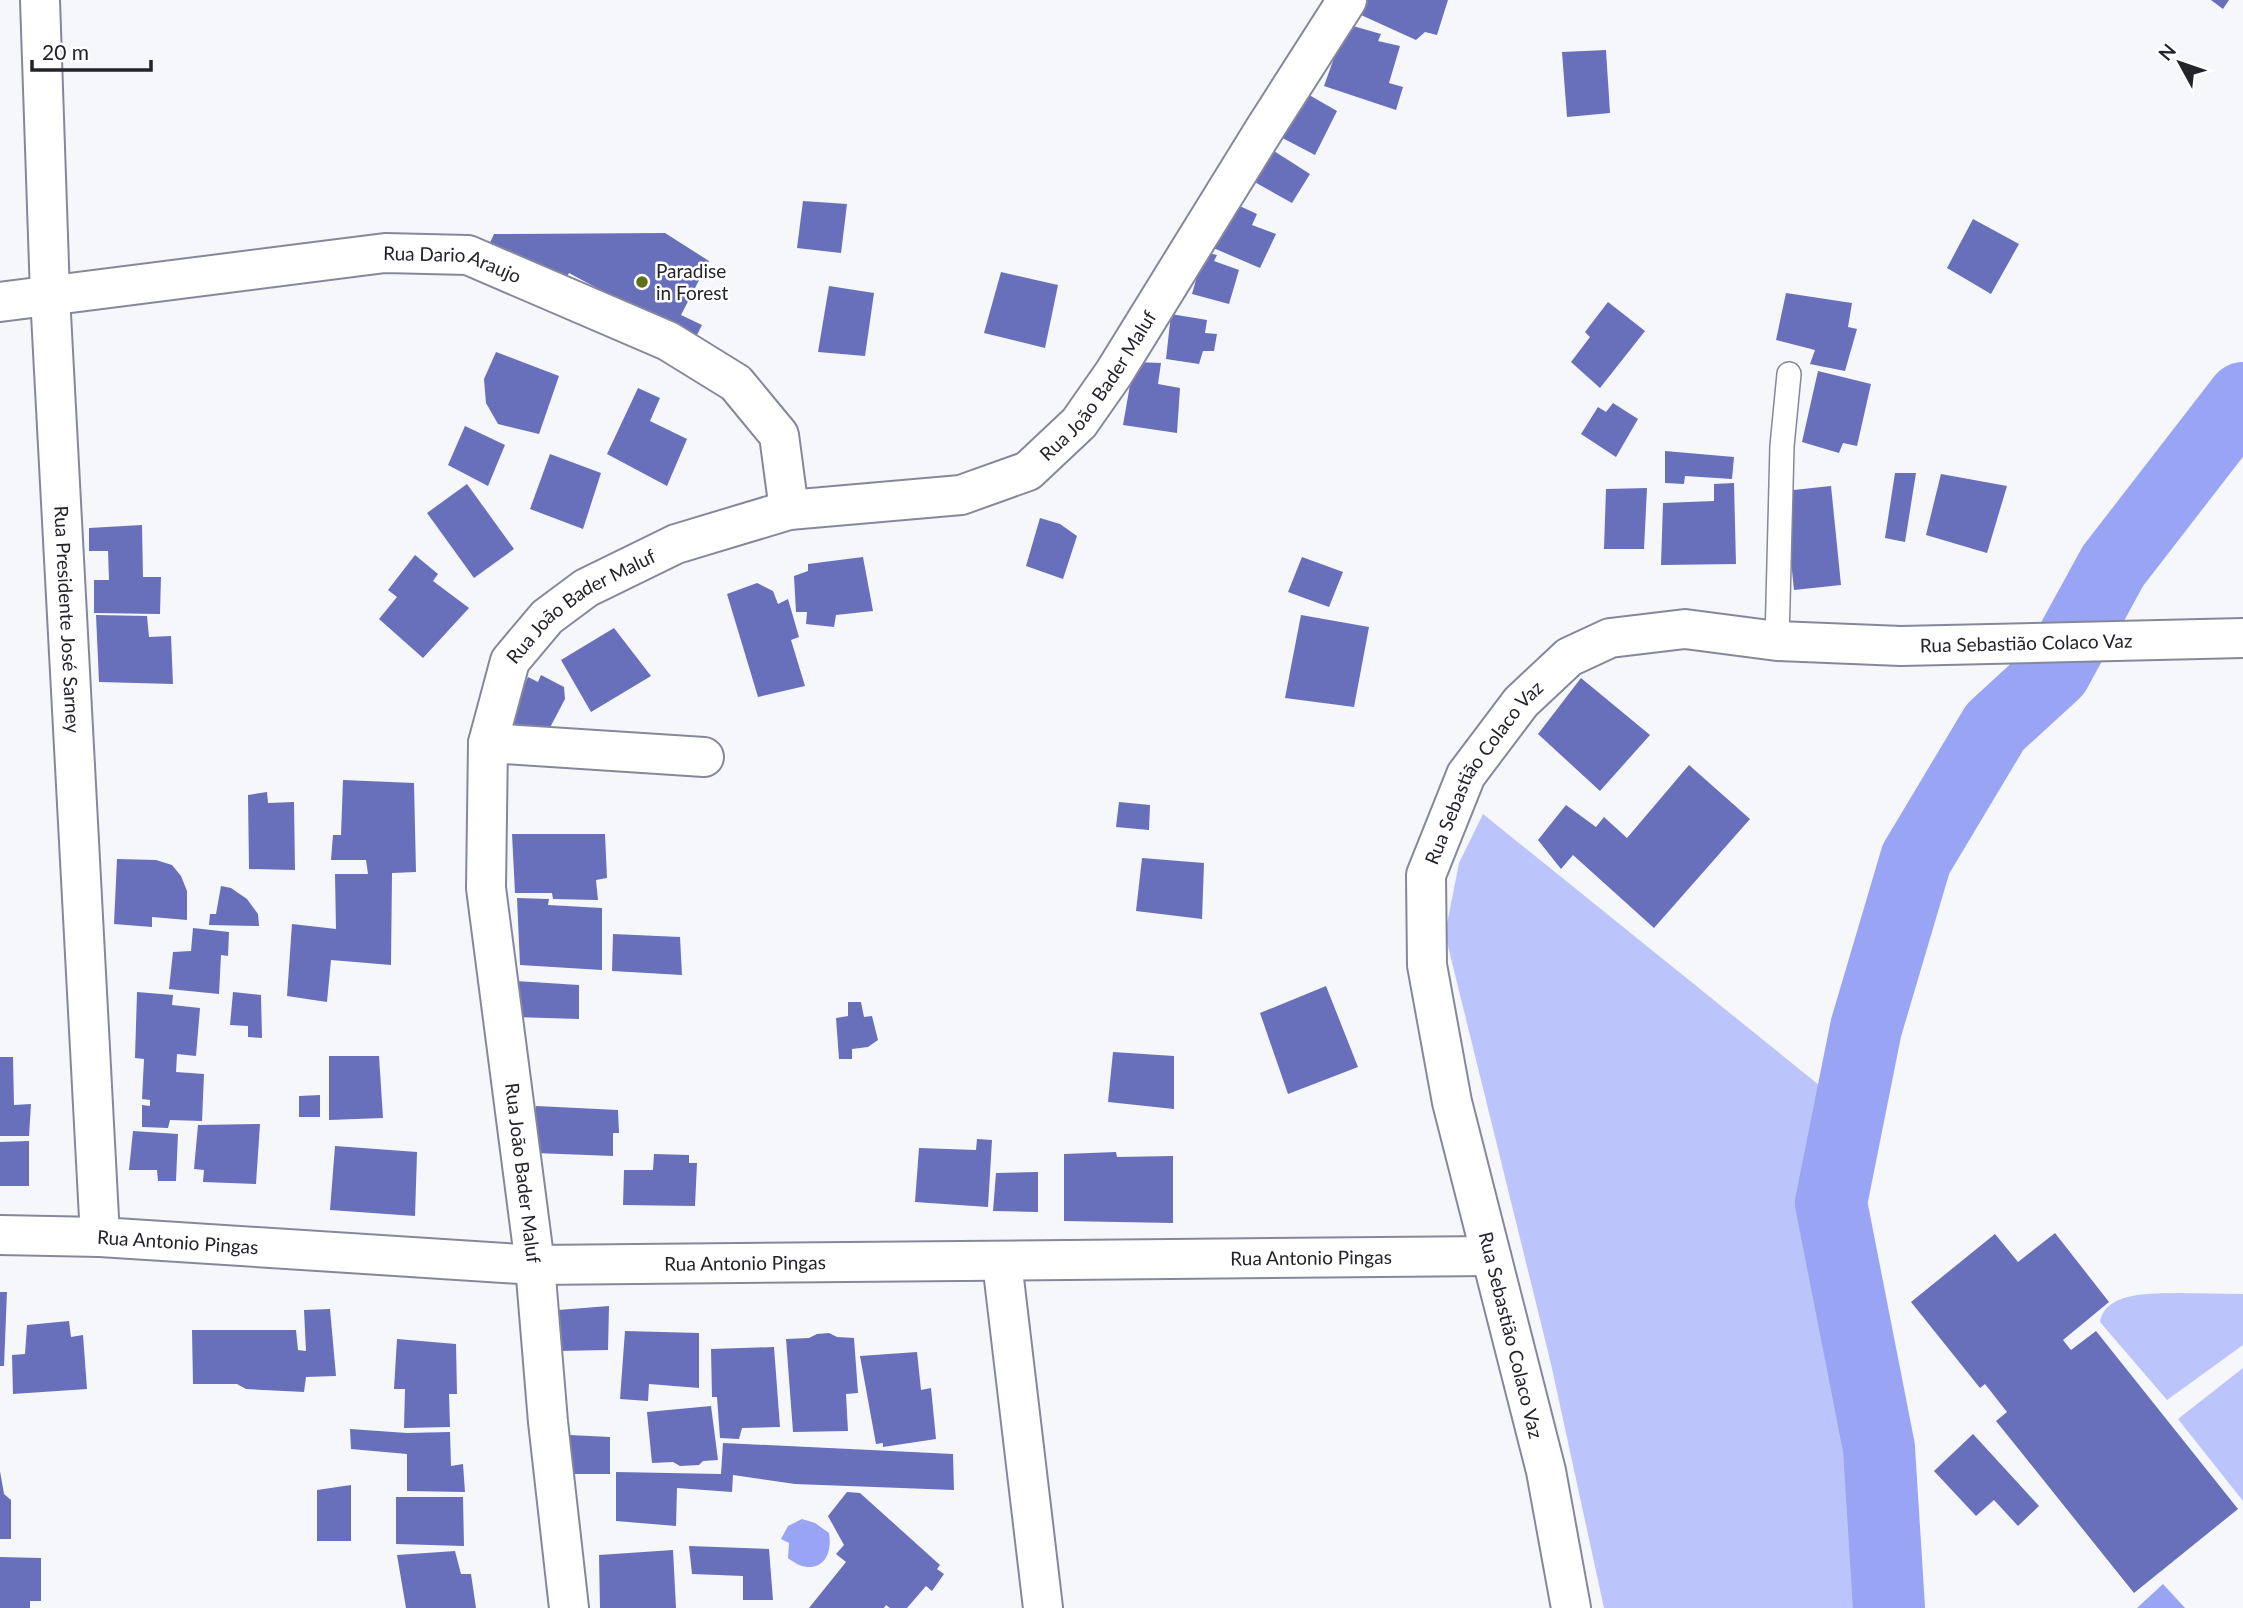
<svg xmlns="http://www.w3.org/2000/svg" width="2243" height="1608" font-family="Lato,sans-serif">
<style>
.green{fill:#bcc5fb}
.water{fill:#9aa4f4}
.lines{fill:none;stroke-linecap:round;stroke-linejoin:round}
.river{stroke:#9aa4f4;stroke-width:72}
.building{fill:#6870bb}
.service-casing{stroke:#85889b;stroke-width:26}
.minor-casing{stroke:#85889b;stroke-width:42}
.service{stroke:#fff;stroke-width:23}
.minor{stroke:#fff;stroke-width:38}
.poi-dot{fill:#616e19;stroke:#fff;stroke-width:2.5}
.labels{text-anchor:middle;stroke-width:5;stroke-linejoin:round;paint-order:stroke}
.street-label{font-size:19px;fill:#22232b;stroke:#fff}
.poi-label{font-size:19px;fill:#22232b;stroke:#fff;text-anchor:start}
</style>
<rect width="100%" height="100%" fill="#f6f7fb"/>
<!-- green -->
<g class="green">
<path d="M1483 814 1829 1093 1857 1608H1604L1551 1364 1445 934 1459 863Z"/>
<path d="M2179 1293 2243 1294V1345L2167 1400 2100 1322C2106 1290 2155 1294 2179 1293Z"/>
<path d="M2243 1368V1501L2178 1419Z"/>
</g>
<!-- water -->
<g class="water">
<path d="M802 1519 815 1523 829 1533C834 1563 813 1578 788 1558L789 1543 781 1539 788 1526Z"/>
<path d="M2163 1584 2185 1608H2137Z"/>
</g>
<g class="lines">
<!-- river -->
<path class="river" d="M1889 1608 1879 1448 1831 1203 1866 1028 1916 859 1995 727 2055 672 2113 566 2243 398"/>
</g>
<!-- building -->
<g class="building">
<path d="M1366 0H1448L1437 35 1425 32 1416 40 1361 15Z"/>
<path d="M2211 0H2229L2223 9Z"/>
<path d="M1346 24 1381 34 1378 41 1400 46 1389 83 1403 87 1396 110 1324 86Z"/>
<path d="M1606 50 1610 113 1567 117 1562 52Z"/>
<path d="M1297 88 1337 111 1315 155 1271 132Z"/>
<path d="M1260 142 1310 174 1292 203 1242 175Z"/>
<path d="M803 201 847 204 841 253 797 248Z"/>
<path d="M1231 202 1257 214 1252 225 1276 234 1260 268 1211 247Z"/>
<path d="M1973 219 2019 244 1991 294 1947 268Z"/>
<path d="M665 233 709 261 681 315 702 325 692 345 634 308 569 273 559 291 487 249 494 234Z"/>
<path d="M1204 252 1217 255 1214 261 1239 270 1229 304 1192 294Z"/>
<path d="M1001 272 1058 285 1045 348 984 333Z"/>
<path d="M829 286 874 293 865 356 818 352Z"/>
<path d="M1786 293 1852 303 1848 327 1857 329 1845 371 1810 364 1815 350 1776 340Z"/>
<path d="M1608 302 1645 331 1600 388 1571 362 1590 337 1585 332Z"/>
<path d="M1171 314 1207 320 1205 333 1217 334 1214 351H1203L1199 364 1166 359Z"/>
<path d="M496 352 559 376 539 434 498 424 486 403 484 379Z"/>
<path d="M1134 362 1161 363 1158 384 1180 388 1177 433 1123 425Z"/>
<path d="M1818 371 1871 384 1857 446 1843 443 1839 453 1802 442Z"/>
<path d="M638 388 660 398 650 421 687 439 667 486 607 454Z"/>
<path d="M1613 403 1638 419 1616 457 1581 434 1598 407 1606 412Z"/>
<path d="M465 426 505 445 488 486 448 465Z"/>
<path d="M1665 451 1734 457 1732 479 1685 476 1684 484 1665 483Z"/>
<path d="M550 454 601 473 583 529 530 509Z"/>
<path d="M1895 473H1916L1905 542 1885 538Z"/>
<path d="M1941 474 2007 486 1987 553 1926 535Z"/>
<path d="M1734 483 1736 564 1661 565 1663 503 1714 501V484Z"/>
<path d="M467 484 514 549 474 578 427 513Z"/>
<path d="M1831 486 1841 585 1794 590 1784 491Z"/>
<path d="M1647 488 1644 549H1604L1606 489Z"/>
<path d="M1040 518 1060 524 1077 536 1063 579 1026 566Z"/>
<path d="M142 525 143 577H161L160 614 94 613V580H109L108 551H89V528Z"/>
<path d="M415 555 438 574 433 581 469 608 423 658 379 619 397 597 388 590Z"/>
<path d="M863 557 873 611 836 615 834 627 806 624 807 612H796L794 576 808 571V564Z"/>
<path d="M1302 557 1343 572 1329 607 1288 592Z"/>
<path d="M757 583 773 591 778 604 788 599 799 637 791 640 805 686 758 697 727 594Z"/>
<path d="M96 615 147 616 149 637 171 636 173 684 99 682Z"/>
<path d="M1301 615 1369 627 1354 707 1285 698Z"/>
<path d="M614 628 651 676 591 712 561 660Z"/>
<path d="M541 675 564 687 565 699 544 739 506 724 528 677 538 682Z"/>
<path d="M1581 678 1650 735 1600 791 1538 734Z"/>
<path d="M1689 765 1750 819 1654 928 1573 855 1561 869 1538 840 1566 805 1596 827 1604 817 1627 838Z"/>
<path d="M343 780 414 783 416 872 392 873 391 965 331 960 327 1002 287 996 292 924 336 929 335 874H368L366 860H331L333 835H341Z"/>
<path d="M267 792 268 803 294 802 295 870 249 869 248 795Z"/>
<path d="M1119 802 1150 805 1149 830 1116 827Z"/>
<path d="M512 834H605L607 878 596 880 598 900 553 899 552 893H515Z"/>
<path d="M1142 858 1204 863 1202 919 1136 911Z"/>
<path d="M117 859 156 860 172 865 181 876 187 891V920L152 917V927L114 924Z"/>
<path d="M221 886 231 888 247 899 258 914 259 926 209 925 210 914H216Z"/>
<path d="M517 898 549 899 548 905 602 908V970L520 965Z"/>
<path d="M193 928 229 932 228 956 221 955 219 994 169 989 173 952 191 951Z"/>
<path d="M613 934 680 937 682 975 612 971Z"/>
<path d="M516 981 579 985V1019L514 1017Z"/>
<path d="M1326 986 1358 1067 1288 1094 1260 1013Z"/>
<path d="M137 992 173 995 172 1005 200 1008 196 1056 177 1054 176 1072 204 1074 202 1121 170 1120 168 1128 142 1127V1105L150 1106V1100L142 1099 144 1059 135 1058Z"/>
<path d="M233 992 261 995 262 1038 248 1037V1026L230 1025Z"/>
<path d="M848 1002H861L864 1017 872 1016 878 1040 868 1047 852 1049V1059H839L836 1018 848 1016Z"/>
<path d="M1113 1052 1174 1056V1109L1108 1102Z"/>
<path d="M329 1056H379L383 1118 329 1120Z"/>
<path d="M0 1057H13L14 1105 31 1104 29 1136H0Z"/>
<path d="M320 1095V1117H299V1096Z"/>
<path d="M536 1106 618 1110 619 1133H613V1156L535 1153Z"/>
<path d="M260 1124 256 1184 203 1182 204 1170 194 1169 198 1125Z"/>
<path d="M133 1131 178 1134 176 1181H158L157 1170H129Z"/>
<path d="M977 1139 992 1140 988 1207 915 1202 919 1148 976 1150Z"/>
<path d="M29 1141V1186H0V1142Z"/>
<path d="M335 1146 417 1152 415 1216 330 1210Z"/>
<path d="M1116 1152 1117 1157 1173 1156V1223L1064 1221V1154Z"/>
<path d="M654 1154 689 1155V1163H697L695 1206 623 1205 624 1170H653Z"/>
<path d="M1038 1172V1212L993 1211 996 1173Z"/>
<path d="M2055 1233 2109 1302 2063 1340 2071 1350 2096 1331 2238 1509 2134 1593 1996 1421 2007 1412 1985 1384 1980 1388 1911 1302 1995 1234 2018 1262Z"/>
<path d="M0 1292H7L4 1366H0Z"/>
<path d="M609 1306 608 1350 557 1351 558 1310Z"/>
<path d="M330 1309 336 1376 306 1377 304 1392 246 1389 237 1384H193L192 1330H296L298 1350 306 1351 304 1310Z"/>
<path d="M69 1321 71 1337 83 1335 87 1389 13 1394 12 1355 25 1354 27 1325Z"/>
<path d="M625 1331 699 1333V1388L649 1384 648 1401 620 1399Z"/>
<path d="M829 1333 837 1337 854 1338 858 1393 846 1394 848 1431 793 1432 786 1339 809 1338 817 1334Z"/>
<path d="M397 1339 456 1344 457 1394H449L450 1427 404 1428 405 1389H394Z"/>
<path d="M774 1347 780 1427 742 1428 739 1439 720 1438 717 1397H712L711 1349Z"/>
<path d="M917 1352 921 1390 931 1388 936 1439 883 1447V1443L876 1444 860 1356Z"/>
<path d="M711 1406 718 1460 703 1461 699 1465 680 1466 673 1462 652 1463 647 1412Z"/>
<path d="M350 1429 407 1433 450 1432 451 1466 463 1464 465 1492 407 1491V1454L351 1449Z"/>
<path d="M1973 1434 2039 1506 2018 1526 1994 1500 1976 1516 1934 1471Z"/>
<path d="M570 1435 610 1437V1474H569Z"/>
<path d="M723 1443 953 1454 954 1490 795 1484 733 1475 732 1492 677 1488 676 1526 616 1521V1472L721 1474Z"/>
<path d="M0 1471 4 1494 11 1500V1539H0Z"/>
<path d="M351 1485V1541H317V1490Z"/>
<path d="M847 1492 860 1493 940 1565 937 1569 944 1574 932 1591 926 1586 907 1608H890L886 1605 884 1608H809L846 1562 836 1554 844 1545 828 1516Z"/>
<path d="M396 1497H463L464 1546 396 1544Z"/>
<path d="M689 1546 769 1549 773 1600H743V1576L692 1574Z"/>
<path d="M673 1550 676 1608H600L599 1555Z"/>
<path d="M455 1551 461 1574H471L476 1608H406L397 1555Z"/>
<path d="M0 1557 41 1558V1601H30V1608H0Z"/>
</g>
<g class="lines">
<!-- service casing -->
<g class="service-casing">
<path id="service" d="M1777 641 1782 446 1789 374"/>
</g>
<!-- minor casing -->
<g class="minor-casing">
<g id="minor">
<path id="s1" d="M40 0 50 295 100 1237"/>
<path id="s2" d="M0 302 385 253 468 255 668 341 736 383 779 435 789 510"/>
<path d="M488 743 704 757"/>
<path id="s3" d="M0 1235 100 1237 535 1265 1491 1256"/>
<path d="M1002 1262 1043 1608"/>
<path id="s4" d="M569 1608 548 1422 535 1265 486 888 488 743 510 661 547 617 586 588 676 544 789 510 961 495 1028 471 1079 423 1114 373 1264 130 1347 0"/>
<path id="s5" d="M1571 1608 1546 1471 1452 1102 1427 965 1426 875 1466 775 1521 702 1569 657 1610 638 1685 629 1777 641 1901 646 2243 638"/>
</g>
</g>
<!-- service -->
<use href="#service" class="service"/>
<!-- minor -->
<use href="#minor" class="minor"/>
</g>
<!-- markers -->
<circle class="poi-dot" cx="642" cy="282" r="7"/>
<g class="labels">
<!-- street labels -->
<g class="street-label">
<text dy="7" stroke="none"><textPath href="#s2" startOffset="457">Rua Dario Araujo</textPath></text>
<text dy="7" stroke="none"><textPath href="#s4" startOffset="1634">Rua João Bader Maluf</textPath></text>
<text dy="7" stroke="none"><textPath href="#s4" startOffset="1046">Rua João Bader Maluf</textPath></text>
<text dy="7" stroke="none"><textPath href="#s1" startOffset="620">Rua Presidente José Sarney</textPath></text>
<text dy="7" stroke="none"><textPath href="#s5" startOffset="1477">Rua Sebastião Colaco Vaz</textPath></text>
<text dy="7" stroke="none"><textPath href="#s5" startOffset="868">Rua Sebastião Colaco Vaz</textPath></text>
<text transform="translate(523 1173) rotate(83)" y="7">Rua João Bader Maluf</text>
<text dy="7" stroke="none"><textPath href="#s3" startOffset="178">Rua Antonio Pingas</textPath></text>
<text dy="7" stroke="none"><textPath href="#s3" startOffset="1312">Rua Antonio Pingas</textPath></text>
<text dy="7" stroke="none"><textPath href="#s3" startOffset="746">Rua Antonio Pingas</textPath></text>
<text transform="translate(1511 1335) rotate(76)" y="7">Rua Sebastião Colaco Vaz</text>
</g>
<!-- poi labels -->
<g class="poi-label">
<text x="656" y="278">Paradise<tspan x="656" dy="22">in Forest</tspan></text>
</g>
</g>
<!-- north arrow -->
<g transform="translate(2180 63) rotate(310)" stroke="#ffffff" stroke-width="5" paint-order="stroke">
<path d="M0-5L12 26L0 18L-12 26Z" fill="#22232b"/>
<text y="-10" font-size="19" font-weight="bold" text-anchor="middle" fill="#22232b">N</text>
</g>
<!-- scale -->
<path d="M32 60v10h119v-10" fill="none" stroke="#22232b" stroke-width="3.5"/>
<text x="42" y="60" font-size="21" fill="#22232b" stroke="#ffffff" stroke-width="5" paint-order="stroke">20 m</text>
</svg>
